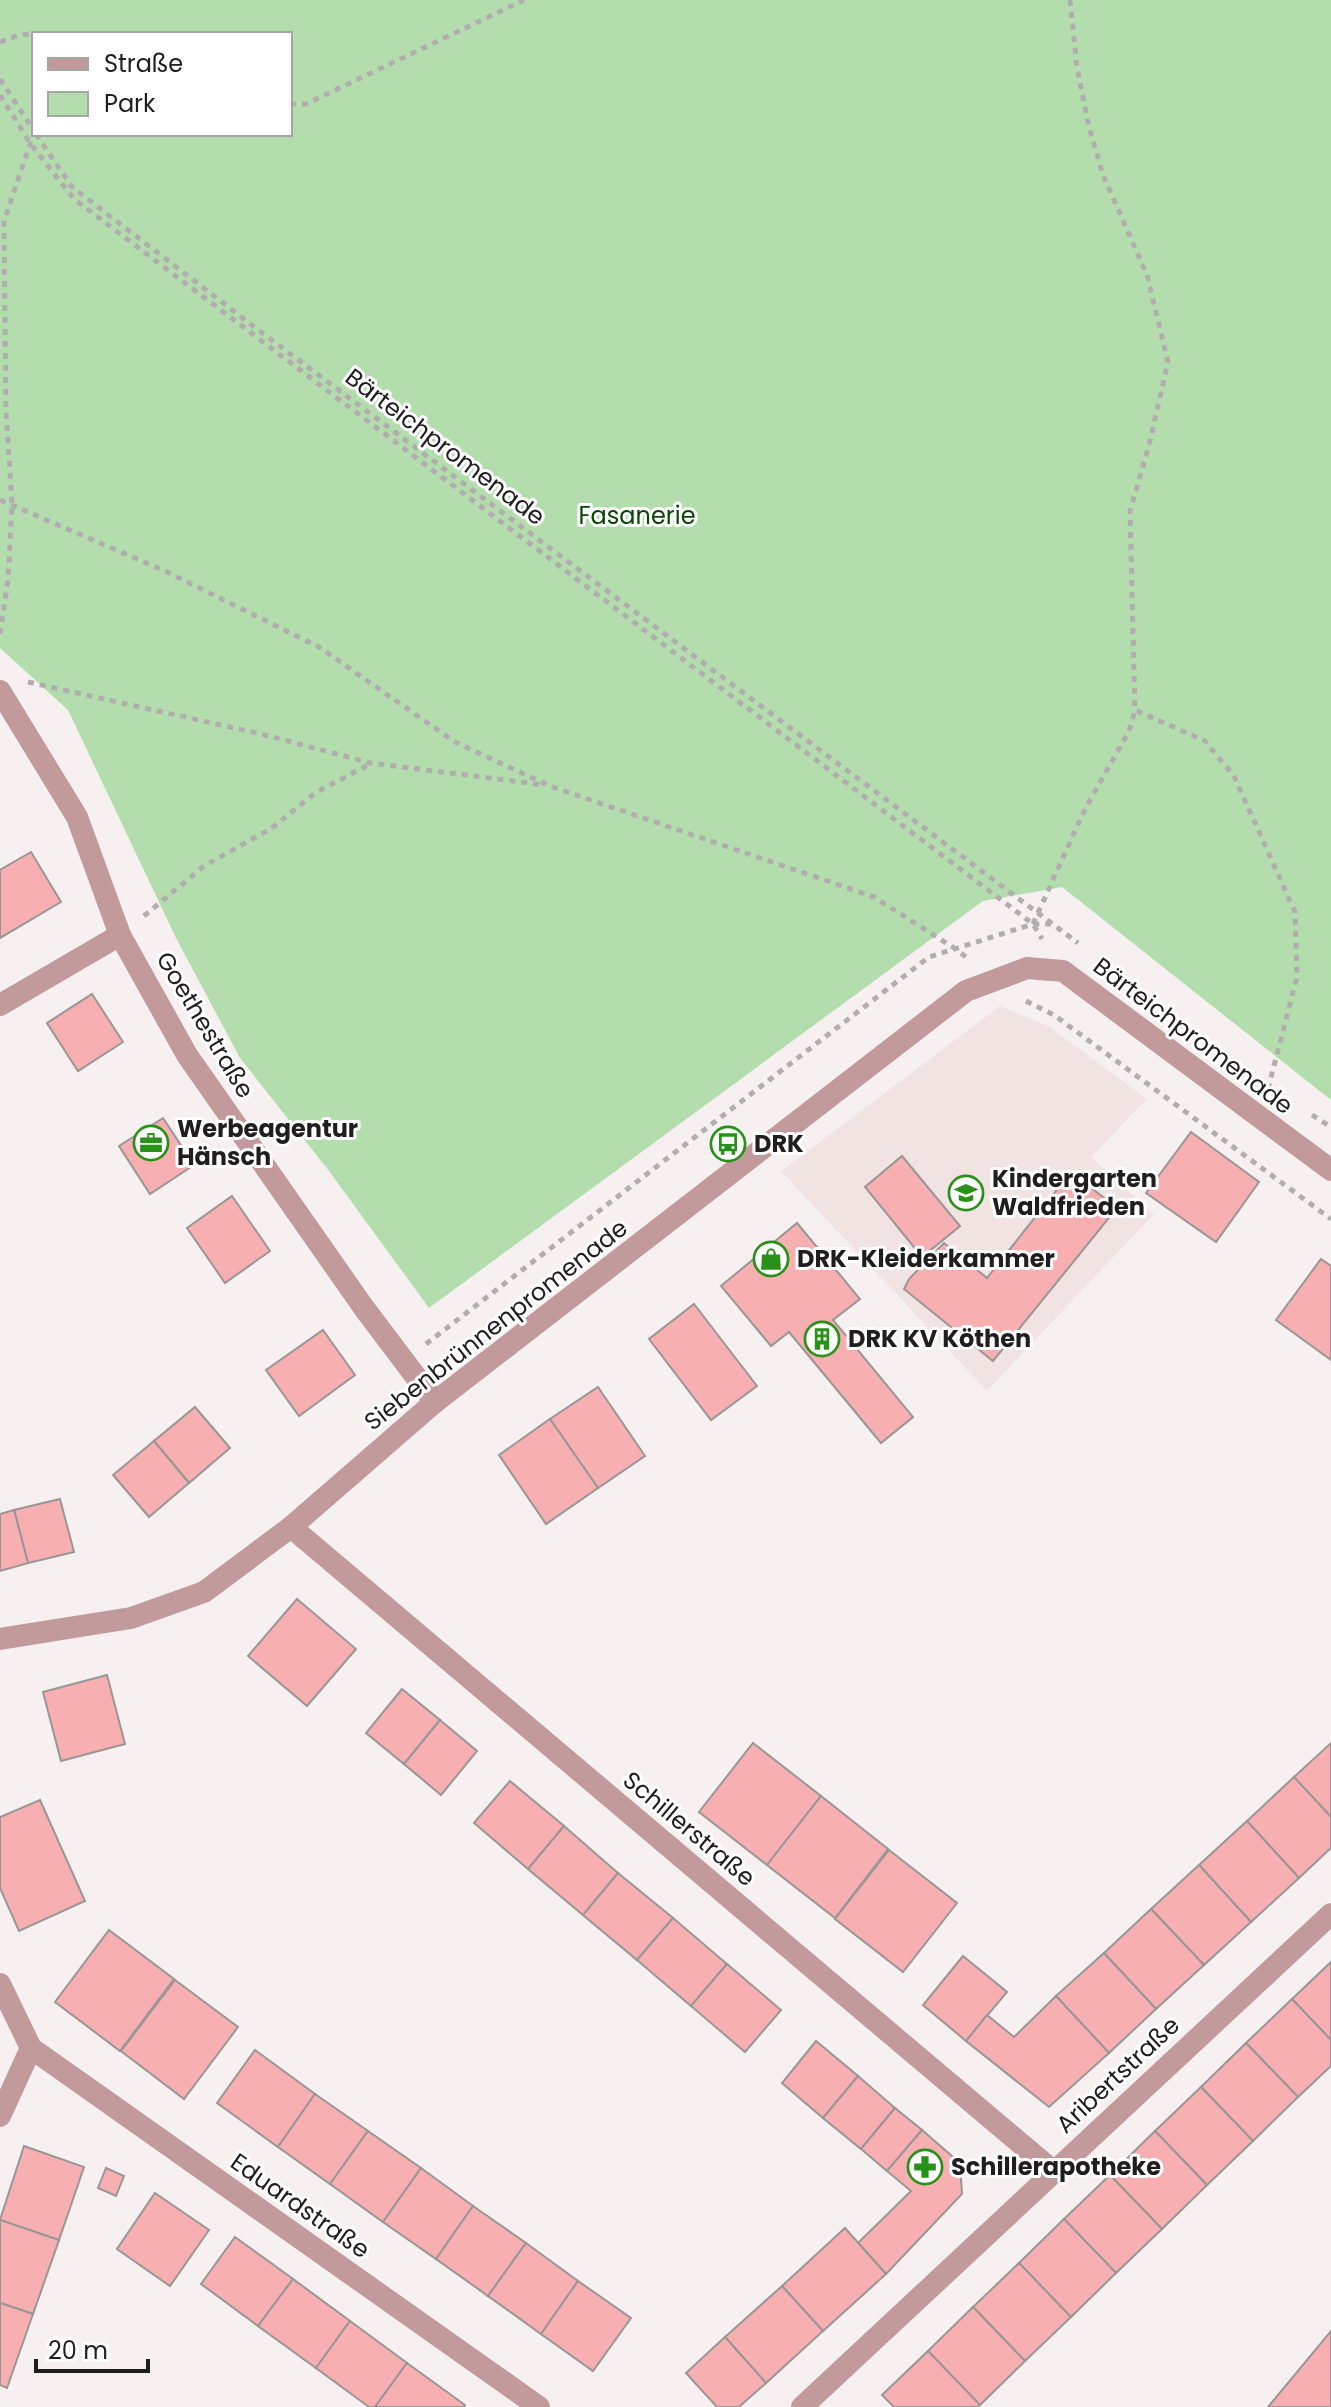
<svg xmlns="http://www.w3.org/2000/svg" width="1331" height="2407" font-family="Poppins,sans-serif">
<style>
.built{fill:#f2e3e3}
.green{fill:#b4ddae;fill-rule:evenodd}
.building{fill:#f8afb2;stroke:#9b9696;stroke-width:2}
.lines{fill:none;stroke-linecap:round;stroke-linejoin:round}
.path{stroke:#b2adae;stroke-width:5;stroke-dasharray:6 6;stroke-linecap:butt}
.minor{stroke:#c39a9c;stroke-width:22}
.labels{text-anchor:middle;stroke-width:6;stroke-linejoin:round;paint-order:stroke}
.street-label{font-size:24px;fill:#1f1d1d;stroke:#fff}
.park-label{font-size:24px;fill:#094402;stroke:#fff}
.poi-label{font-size:24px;font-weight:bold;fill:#1f1d1d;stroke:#fff;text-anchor:start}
</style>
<rect width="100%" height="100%" fill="#f6f0f1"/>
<!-- built -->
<path class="built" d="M1000 1006 1048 1026 1147 1099 1091 1157 1154 1214 987 1391 781 1171Z"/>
<!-- green -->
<path class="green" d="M0 0H1331V1100L1062 887 983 901 429 1308 329 1171 240 1058 176 938 68 710 0 648ZM34 34H290V134H34Z"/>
<!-- building -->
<g class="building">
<path d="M31 852 61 902 0 938V870Z"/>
<path d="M92 994 123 1042 78 1071 47 1023Z"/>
<path d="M163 1118 194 1165 150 1194 119 1146Z"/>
<path d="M1191 1132 1259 1182 1216 1242 1146 1193Z"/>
<path d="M902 1156 960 1226 922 1257 865 1187Z"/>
<path d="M1071 1172 1117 1208 993 1361 904 1289 909 1279 944 1243 987 1278Z"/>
<path d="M232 1196 270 1251 225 1283 187 1228Z"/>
<path d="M797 1223 860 1299 833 1320 913 1417 881 1443 789 1332 771 1346 721 1286Z"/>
<path d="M1321 1259 1331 1266V1360L1276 1320Z"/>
<path d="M694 1304 757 1386 711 1420 649 1339Z"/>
<path d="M323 1330 355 1375 299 1416 266 1370Z"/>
<path d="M598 1387 645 1456 598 1488 550 1419Z"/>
<path d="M195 1407 230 1448 189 1483 154 1441Z"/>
<path d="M550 1419 598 1488 546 1524 499 1455Z"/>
<path d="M154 1441 189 1483 149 1517 113 1475Z"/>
<path d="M60 1499 74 1552 28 1563 14 1510Z"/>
<path d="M14 1510 28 1563 0 1571V1514Z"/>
<path d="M297 1599 356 1649 307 1706 248 1656Z"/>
<path d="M107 1675 125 1744 61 1761 43 1692Z"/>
<path d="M402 1689 440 1720 404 1764 366 1733Z"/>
<path d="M440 1720 477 1751 441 1795 404 1764Z"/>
<path d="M753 1743 821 1796 767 1865 699 1812Z"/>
<path d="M1331 1743V1817L1294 1777Z"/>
<path d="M1294 1777 1331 1817V1848L1299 1878 1247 1821Z"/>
<path d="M510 1781 564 1826 528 1869 474 1823Z"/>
<path d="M821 1796 888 1849 835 1918 767 1865Z"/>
<path d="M40 1800 85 1901 19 1931 0 1888V1817Z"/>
<path d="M1247 1821 1299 1878 1251 1922 1199 1865Z"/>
<path d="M564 1826 618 1873 583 1915 528 1869Z"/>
<path d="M889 1850 957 1903 903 1972 835 1919Z"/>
<path d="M1199 1865 1251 1922 1204 1965 1151 1909Z"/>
<path d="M618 1873 673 1918 637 1960 583 1915Z"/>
<path d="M1151 1909 1204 1965 1156 2009 1104 1953Z"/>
<path d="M673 1918 727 1964 691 2006 637 1960Z"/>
<path d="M109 1930 174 1979 120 2051 55 2002Z"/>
<path d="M1104 1953 1156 2009 1109 2053 1056 1996Z"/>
<path d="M963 1956 1007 1992 966 2041 923 2005Z"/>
<path d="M1331 1962V2040L1292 1999Z"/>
<path d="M727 1964 781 2010 745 2052 691 2006Z"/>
<path d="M175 1980 238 2027 184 2099 121 2051Z"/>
<path d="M1056 1996 1109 2053 1049 2107 966 2041 987 2015 1014 2037Z"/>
<path d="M1292 1999 1331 2040V2066L1298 2097 1246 2043Z"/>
<path d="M816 2041 858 2076 823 2118 782 2083Z"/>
<path d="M1246 2043 1298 2097 1253 2141 1201 2087Z"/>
<path d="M255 2050 315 2094 278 2147 217 2103Z"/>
<path d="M858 2076 895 2108 861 2149 823 2118Z"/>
<path d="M1201 2087 1253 2141 1207 2185 1155 2131Z"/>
<path d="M315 2094 368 2131 330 2184 278 2147Z"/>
<path d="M895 2108 922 2130 887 2171 861 2149Z"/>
<path d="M922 2130 960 2163 962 2194 886 2274 858 2243 911 2191 887 2171Z"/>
<path d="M368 2131 421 2168 383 2222 330 2184Z"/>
<path d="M1155 2131 1207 2185 1162 2229 1110 2175Z"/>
<path d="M24 2146 84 2167 59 2240 0 2220Z"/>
<path d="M106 2168 124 2176 116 2196 98 2188Z"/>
<path d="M421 2168 473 2206 436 2259 383 2222Z"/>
<path d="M1110 2175 1162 2229 1116 2273 1064 2219Z"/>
<path d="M155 2193 209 2230 170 2286 117 2249Z"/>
<path d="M473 2206 526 2243 488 2296 436 2259Z"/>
<path d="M1064 2219 1116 2273 1071 2317 1019 2263Z"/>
<path d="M0 2220 59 2240 33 2314 0 2303Z"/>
<path d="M845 2228 886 2274 823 2331 782 2286Z"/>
<path d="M235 2237 293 2279 258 2326 201 2284Z"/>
<path d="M526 2243 578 2281 541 2334 488 2296Z"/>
<path d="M1019 2263 1071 2317 1025 2361 973 2307Z"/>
<path d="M293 2279 350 2321 316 2368 258 2326Z"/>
<path d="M578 2281 631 2318 593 2371 541 2334Z"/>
<path d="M782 2286 823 2331 766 2383 725 2337Z"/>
<path d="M0 2303 33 2314 7 2388 0 2385Z"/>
<path d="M973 2307 1025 2361 980 2405 928 2351Z"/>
<path d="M350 2321 407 2363 375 2407H369L316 2368Z"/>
<path d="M1331 2331V2407H1268Z"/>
<path d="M725 2337 766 2383 739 2407H717L686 2373Z"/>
<path d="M928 2351 980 2405 977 2407H894L882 2395Z"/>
<path d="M407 2363 465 2405 464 2407H375Z"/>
</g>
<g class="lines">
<!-- path -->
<g class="path">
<path d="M1070 0 1077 67 1089 127 1103 175 1147 275 1168 362 1149 445 1130 511 1135 710 1205 741 1234 776 1295 912 1297 977 1268 1089"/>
<path d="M36 34H62"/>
<path d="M0 42 19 35 34 34"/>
<path d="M0 79 34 131"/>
<path d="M0 95 30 143 74 199 1033 924 1042 939"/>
<path d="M290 104H306L524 0"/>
<path d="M36 134 72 187 261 332 1078 943"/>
<path d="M0 500 165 571 319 647 455 742 550 786 874 897 954 948 970 960"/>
<path d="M0 634 8 580 12 505 6 410 4 221 31 141"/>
<path d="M28 682 261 734 371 763 544 785"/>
<path d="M144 916 204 866 272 828 315 793 370 764"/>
<path d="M1033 924 1085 809 1129 731 1135 710"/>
<path d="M1026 1001 1054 1015 1331 1219"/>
<path d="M1312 1115 1331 1127"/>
<path d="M426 1344 929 957 1033 924H1051"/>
</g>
<!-- minor -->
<g class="minor">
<path d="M0 691 77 817 120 935 187 1055 364 1308 435 1402"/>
<path d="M0 1005 120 935"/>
<path d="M291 1527 1053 2171"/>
<path d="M0 1639 131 1618 204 1592 291 1527 435 1402 966 991 1027 968 1063 971 1331 1170"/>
<path d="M0 1984 31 2048 539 2407"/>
<path d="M0 2116 31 2048"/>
<path d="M802 2407 1331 1914"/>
</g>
</g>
<!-- icons -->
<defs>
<g id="office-ring" transform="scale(1.8)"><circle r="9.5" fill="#fff" stroke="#289218" stroke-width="1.5"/><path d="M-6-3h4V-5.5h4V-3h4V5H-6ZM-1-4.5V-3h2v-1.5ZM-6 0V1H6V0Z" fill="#289218"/></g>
<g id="bus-ring" transform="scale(1.8)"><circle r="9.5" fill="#fff" stroke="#289218" stroke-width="1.5"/><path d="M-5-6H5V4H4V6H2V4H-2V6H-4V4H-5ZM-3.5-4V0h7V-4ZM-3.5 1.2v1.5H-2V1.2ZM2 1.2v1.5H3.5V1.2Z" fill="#289218"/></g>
<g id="school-ring" transform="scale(1.8)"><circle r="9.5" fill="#fff" stroke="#289218" stroke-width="1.5"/><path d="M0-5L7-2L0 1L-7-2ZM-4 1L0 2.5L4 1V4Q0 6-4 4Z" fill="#289218"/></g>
<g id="shop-ring" transform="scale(1.8)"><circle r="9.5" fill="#fff" stroke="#289218" stroke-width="1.5"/><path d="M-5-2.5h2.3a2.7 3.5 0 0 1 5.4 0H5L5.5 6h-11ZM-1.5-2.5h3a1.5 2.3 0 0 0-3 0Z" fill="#289218"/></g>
<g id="building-ring" transform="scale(1.8)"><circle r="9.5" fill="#fff" stroke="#289218" stroke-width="1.5"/><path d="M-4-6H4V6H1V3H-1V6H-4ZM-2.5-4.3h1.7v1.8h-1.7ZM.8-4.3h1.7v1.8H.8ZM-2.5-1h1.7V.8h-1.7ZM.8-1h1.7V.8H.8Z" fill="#289218"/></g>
<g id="pharmacy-ring" transform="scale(1.8)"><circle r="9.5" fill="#fff" stroke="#289218" stroke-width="1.5"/><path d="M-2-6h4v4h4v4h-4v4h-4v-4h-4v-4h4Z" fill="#289218"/></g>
</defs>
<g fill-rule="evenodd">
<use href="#office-ring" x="151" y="1143"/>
<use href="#bus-ring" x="728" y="1144"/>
<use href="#school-ring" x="966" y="1193"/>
<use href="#shop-ring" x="771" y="1259"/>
<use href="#building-ring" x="822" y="1339"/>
<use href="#pharmacy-ring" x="925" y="2167"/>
</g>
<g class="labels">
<!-- street labels -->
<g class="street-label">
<text transform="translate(445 447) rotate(37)" y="8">Bärteichpromenade</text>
<text transform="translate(205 1025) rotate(59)" y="8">Goethestraße</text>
<text transform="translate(1193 1036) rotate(37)" y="8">Bärteichpromenade</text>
<text transform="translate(496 1325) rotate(-38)" y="8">Siebenbrünnenpromenade</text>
<text transform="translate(689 1829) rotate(40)" y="8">Schillerstraße</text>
<text transform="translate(1118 2075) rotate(-43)" y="8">Aribertstraße</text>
<text transform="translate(300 2206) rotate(35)" y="8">Eduardstraße</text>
</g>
<!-- park labels -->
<g class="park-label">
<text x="637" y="524">Fasanerie</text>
</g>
<!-- poi labels -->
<g class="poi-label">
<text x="177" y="1137">Werbeagentur<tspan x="177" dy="28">Hänsch</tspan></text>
<text x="754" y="1152">DRK</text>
<text x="992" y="1187">Kindergarten<tspan x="992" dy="28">Waldfrieden</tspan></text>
<text x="797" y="1267">DRK-Kleiderkammer</text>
<text x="848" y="1347">DRK KV Köthen</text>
<text x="951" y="2175">Schillerapotheke</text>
</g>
</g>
<!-- legend -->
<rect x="32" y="32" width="260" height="104" fill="#ffffff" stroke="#a5a5a5" stroke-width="2"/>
<rect x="48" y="58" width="40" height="12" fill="#c39a9c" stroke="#a5a5a5" stroke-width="2"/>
<text x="104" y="72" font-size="24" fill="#1f1d1d">Straße</text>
<rect x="48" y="92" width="40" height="24" fill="#b4ddae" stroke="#a5a5a5" stroke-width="2"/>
<text x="104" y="112" font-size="24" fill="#1f1d1d">Park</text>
<!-- scale -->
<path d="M36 2359v12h112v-12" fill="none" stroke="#1f1d1d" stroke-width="4"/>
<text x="48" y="2359" font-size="24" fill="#1f1d1d" stroke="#ffffff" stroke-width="6" paint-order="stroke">20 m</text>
</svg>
